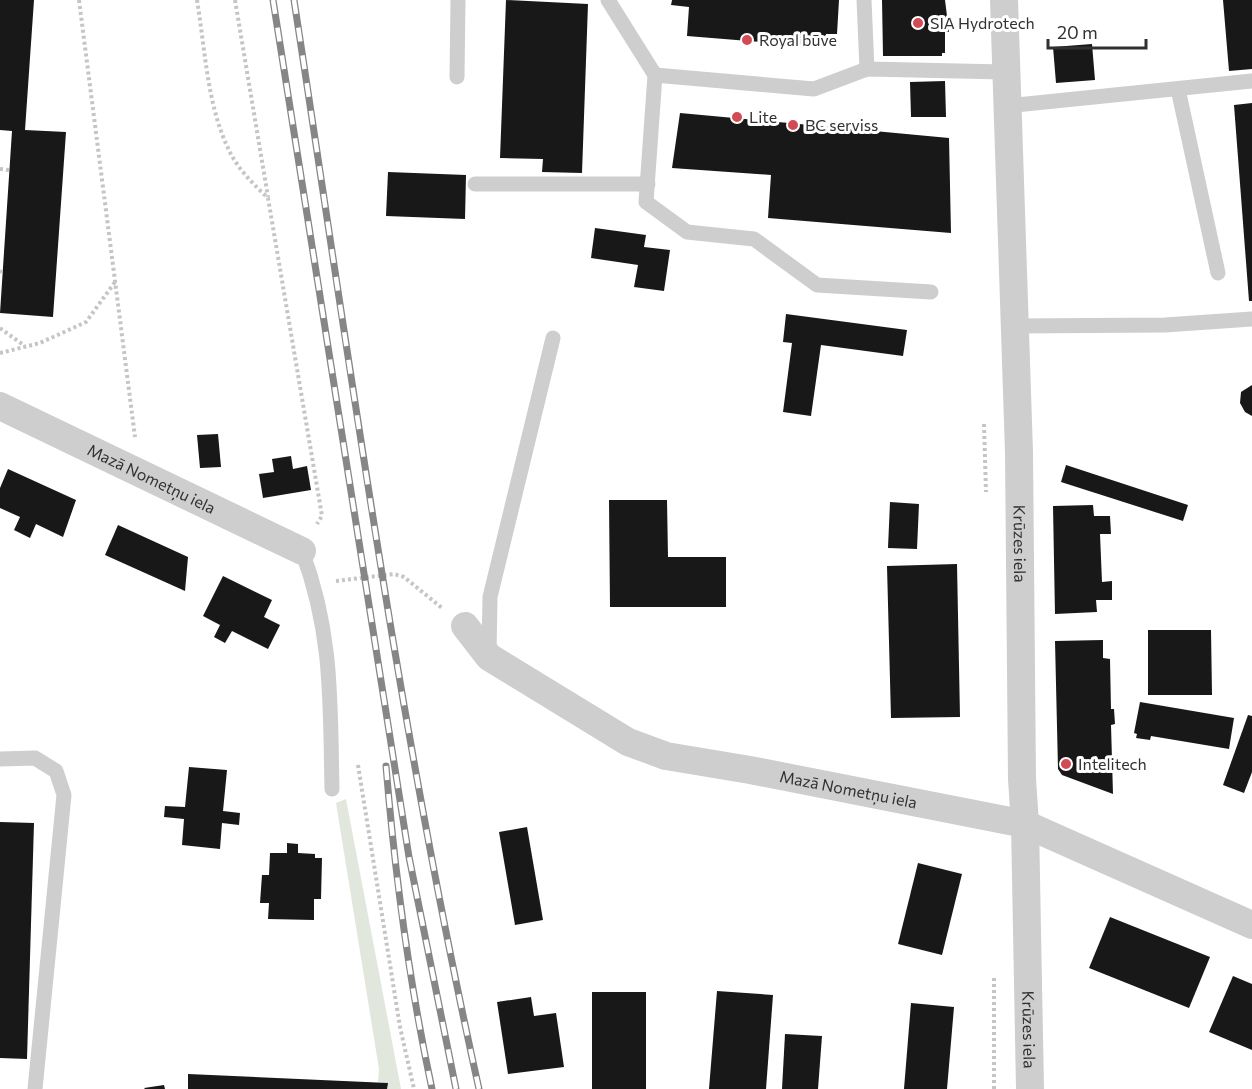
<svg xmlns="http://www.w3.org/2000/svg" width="1252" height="1089" font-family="Commissioner,sans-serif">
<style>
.green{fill:#e1e7dc}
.building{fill:#181818}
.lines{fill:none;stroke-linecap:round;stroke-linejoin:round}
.path{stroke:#c5c5c5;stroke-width:4;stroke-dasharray:3 3;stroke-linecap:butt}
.service{stroke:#cecece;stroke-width:15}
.minor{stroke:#cecece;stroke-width:28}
.rail-casing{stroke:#868686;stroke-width:7}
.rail{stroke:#fff;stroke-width:4.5;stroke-dasharray:14;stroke-linecap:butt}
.poi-dot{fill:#d14b54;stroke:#fff;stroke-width:2}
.labels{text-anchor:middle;stroke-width:6;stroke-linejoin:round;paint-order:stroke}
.poi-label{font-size:16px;fill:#313131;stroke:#fff;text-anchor:start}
.street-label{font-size:16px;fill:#313131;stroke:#fff}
</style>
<rect width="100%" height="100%" fill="#fff"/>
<!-- green -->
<path class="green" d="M346 799 401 1089H387V1083L378 1082 379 1069 336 803Z"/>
<!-- building -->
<g class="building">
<path d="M0 0H34L25 130 66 132 53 317 0 313 12 131 0 130Z"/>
<path d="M506 0 588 4 582 173 542 172 543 159 500 158Z"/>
<path d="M672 0H839L837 34H826L825 47 687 36 689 7 671 5Z"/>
<path d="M882 0H945L949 32 945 31V53H942V56H883Z"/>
<path d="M1223 0H1252V69L1229 71Z"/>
<path d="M1092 44 1095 80 1056 83 1053 47Z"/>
<path d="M945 81 946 117H911L910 82Z"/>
<path d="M1252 103V301H1249L1234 105Z"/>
<path d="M680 113 949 138 951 233 768 218 771 175 672 168Z"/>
<path d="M388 172 466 175 465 219 386 216Z"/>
<path d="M595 228 646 235 644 247 670 250 664 291 634 287 638 265 591 258Z"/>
<path d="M786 314 907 330 903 356 821 345 811 416 783 412 792 343 783 342Z"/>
<path d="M1252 385V416L1245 412 1240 403 1241 392Z"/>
<path d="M218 434 221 467 200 468 197 435Z"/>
<path d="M291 456 293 469 307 466 311 490 263 498 259 474 274 472 272 459Z"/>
<path d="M1066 465 1188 505 1183 521 1061 482Z"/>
<path d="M8 469 76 500 63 537 36 524 30 538 14 530 20 517 0 508V488Z"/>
<path d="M609 500H667L668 557H726V607H610Z"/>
<path d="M890 502 919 504 917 549 888 548Z"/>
<path d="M1093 505 1094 516H1110L1111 534H1100L1102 582 1112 581V600H1096L1097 612 1055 614 1053 506Z"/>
<path d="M118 525 188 557 185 591 105 555Z"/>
<path d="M957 564 960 717 891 718 887 566Z"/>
<path d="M223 576 272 600 264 617 280 625 268 649 232 631 225 643 214 637 220 625 203 616Z"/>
<path d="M1148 630H1211L1212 695H1148Z"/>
<path d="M1103 640V658L1110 659 1111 709H1114L1115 724 1111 725 1113 794 1062 775 1058 769 1055 641Z"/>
<path d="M1140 702 1234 718 1229 749 1151 736 1150 740 1136 738 1137 734 1134 733Z"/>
<path d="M1248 715 1252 716V772L1244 793 1223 785Z"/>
<path d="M189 767 227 770 223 811 240 813 239 825 222 823 220 849 182 845 184 819 164 817 165 806 185 807Z"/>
<path d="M0 822 34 823 27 1059 0 1058Z"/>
<path d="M527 827 543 920 515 925 499 832Z"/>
<path d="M287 843 298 844V853L315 854V858H322L321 899H314V920L268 919 269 903H260L262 875H269L270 853H287Z"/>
<path d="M918 863 962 874 942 955 898 944Z"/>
<path d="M1110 917 1210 957 1189 1008 1089 968Z"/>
<path d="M1233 976 1252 984V1050L1209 1032Z"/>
<path d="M717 991 773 995 766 1089H709Z"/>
<rect x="592" y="992" width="54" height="97"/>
<path d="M531 997 534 1016 556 1013 564 1067 508 1074 497 1002Z"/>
<path d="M911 1003 954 1007 947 1089H904Z"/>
<path d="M785 1034 822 1036 818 1089H782Z"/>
<path d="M188 1074 388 1083 387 1089H188Z"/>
<path d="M164 1085 165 1089H145L144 1088Z"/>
</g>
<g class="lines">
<!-- path -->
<g class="path">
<path d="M79 0 135 437"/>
<path d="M197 0C205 48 207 104 228 148 236 167 253 184 268 198L322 516 317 524"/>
<path d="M235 0 268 197"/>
<path d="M0 169 9 170"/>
<path d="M0 271 2 272"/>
<path d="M0 328 25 346"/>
<path d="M0 353 40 343 86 322 115 282"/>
<path d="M984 424 986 492"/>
<path d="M336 581 394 574 404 577 442 608"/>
<path d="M358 765 400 1027 414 1089"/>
<path d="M994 1089V976"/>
</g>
<!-- service -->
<g class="service">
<path d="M608 0 655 75"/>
<path d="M864 0 867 69"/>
<path d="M457 77 458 0"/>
<path d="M1178 89 1218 273"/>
<path d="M1006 106 1252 81"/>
<path d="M475 184H648"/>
<path d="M931 292 817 285 754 239 687 232 646 202 655 75 814 89 867 69 1005 72"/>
<path d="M1016 326 1165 325 1252 319"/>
<path d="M302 551C333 634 330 702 332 789"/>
<path d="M489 654 490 597 553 338"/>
<path d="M0 759 35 758 56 771 64 795 35 1089"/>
</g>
<!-- minor -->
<g class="minor">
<path id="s1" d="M1004 0 1019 452 1022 779 1025 824 1030 1089"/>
<path id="s2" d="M0 406 302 551"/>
<path id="s3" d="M465 626 489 657 628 742 666 756 750 770 1025 824 1252 925"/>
</g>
<!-- rail casing -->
<g class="rail-casing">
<g id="rail">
<path d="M273 0 409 857 456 1089"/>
<path d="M294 0C350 364 399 729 479 1089"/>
<path d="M386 766C395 875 409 982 432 1089"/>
</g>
</g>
<!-- rail -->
<use href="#rail" class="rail"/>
</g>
<!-- markers -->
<g class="poi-dot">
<circle cx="918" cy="23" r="6"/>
<circle cx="747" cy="40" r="6"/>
<circle cx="737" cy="117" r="6"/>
<circle cx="793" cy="125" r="6"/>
<circle cx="1066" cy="764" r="6"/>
</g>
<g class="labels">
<!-- poi labels -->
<g class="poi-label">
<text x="930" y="29">SIA Hydrotech</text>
<text x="759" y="46">Royal būve</text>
<text x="749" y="123">Lite</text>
<text x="805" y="131">BC serviss</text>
<text x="1078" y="770">Intelitech</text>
</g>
<!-- street labels -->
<g class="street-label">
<text dy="6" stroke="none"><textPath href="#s2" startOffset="168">Mazā Nometņu iela</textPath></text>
<text dy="6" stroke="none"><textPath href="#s1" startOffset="544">Krūzes iela</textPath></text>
<text dy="6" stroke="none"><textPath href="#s3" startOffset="428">Mazā Nometņu iela</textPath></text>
<text dy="6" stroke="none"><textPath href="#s1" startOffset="1030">Krūzes iela</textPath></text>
</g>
</g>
<!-- scale -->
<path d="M1048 39v9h98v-9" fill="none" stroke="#313131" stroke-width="3"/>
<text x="1057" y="39" font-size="18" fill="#313131" stroke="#ffffff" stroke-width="4.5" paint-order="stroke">20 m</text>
</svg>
